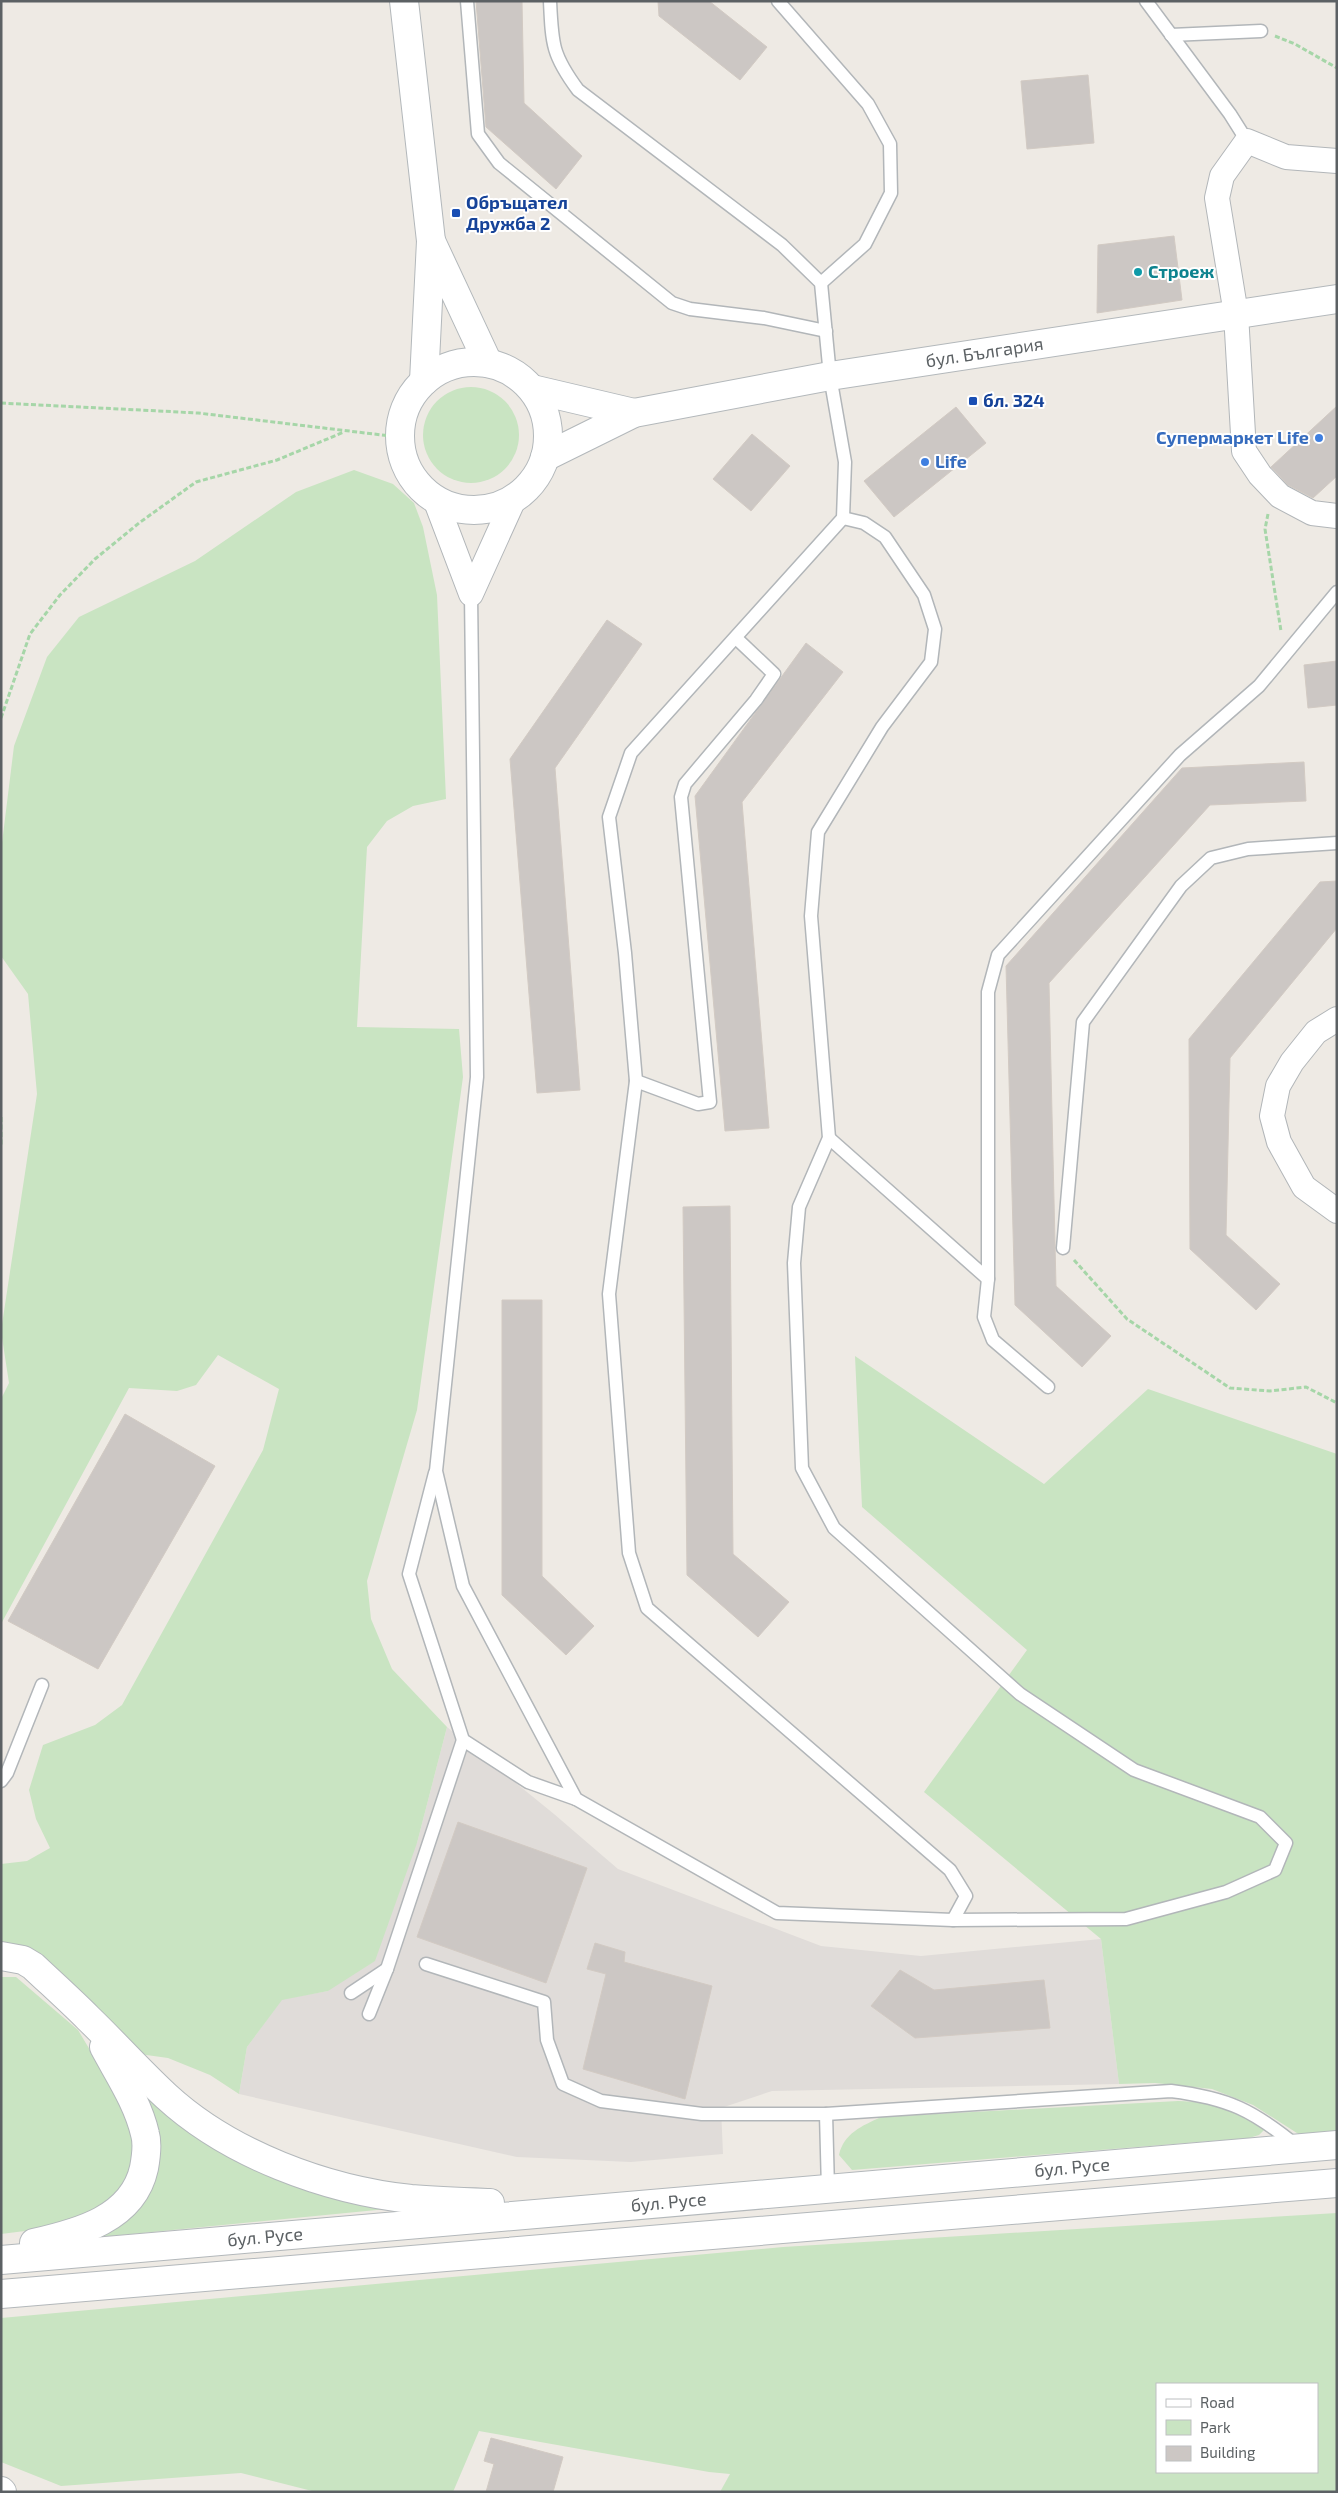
<svg xmlns="http://www.w3.org/2000/svg" width="1338" height="2493" font-family="'Exo 2',sans-serif">
<style>
.industrial{fill:#e0dcd9}
.green{fill:#c9e4c2;fill-rule:evenodd}
.building{fill:#ccc7c4;stroke:#d2cac3}
.lines{fill:none;stroke-linecap:round;stroke-linejoin:round}
.lane-casing{stroke:#b2b6b9;stroke-width:15}
.street-casing{stroke:#b2b6b9;stroke-width:26}
.secondary-casing{stroke:#b3b8bb;stroke-width:30}
.path{stroke:#a6d6a8;stroke-width:3;stroke-dasharray:5 2.5;stroke-linecap:butt}
.lane{stroke:#fff;stroke-width:12}
.street{stroke:#fff;stroke-width:24}
.secondary{stroke:#fff;stroke-width:28}
.transit-dot{fill:#1a4fb4;stroke:#fff;stroke-width:2}
.culture-dot{fill:#0f9aa8;stroke:#fff;stroke-width:2}
.shop-dot{fill:#3f7fe0;stroke:#fff;stroke-width:2}
.labels{text-anchor:middle;stroke-width:4;stroke-linejoin:round;paint-order:stroke}
.transit-label{font-size:18px;font-weight:bold;fill:#164399;stroke:#fff;text-anchor:start}
.culture-label{font-size:18px;font-weight:bold;fill:#0d838f;stroke:#fff;text-anchor:start}
.street-label{font-size:18px;fill:#5c6164;stroke:#fff}
.shop-label{font-size:18px;font-weight:bold;fill:#366cbe;stroke:#fff;text-anchor:end}
</style>
<rect width="100%" height="100%" fill="#eeeae4"/>
<!-- industrial -->
<path class="industrial" d="M447 1727 554 1814 618 1869 821 1946 921 1956 1101 1939 1119 2084 772 2091 721 2108 723 2154 631 2162 517 2157 239 2094 247 2047 282 1999 328 1991 417 1843Z"/>
<!-- green -->
<g class="green">
<circle cx="471" cy="435" r="48"/>
<path d="M354 470 393 484 414 503 423 527 437 595 446 799 413 806 387 821 367 847 357 1027 459 1029 463 1077 417 1410 367 1581 371 1619 392 1669 447 1727 417 1843 375 1961 328 1991 282 2000 247 2047 239 2094 210 2075 168 2058 132 2053 1 1946V1864L27 1861 50 1848 36 1819 29 1790 43 1745 95 1725 122 1705 263 1450 279 1389 218 1355 196 1385 177 1391 129 1388 1 1624V1399L9 1383 1 1331 37 1094 28 994 1 956V851L14 746 47 657 79 617 195 561 296 492Z"/>
<path d="M855 1356 1044 1484 1148 1389 1337 1454V2133L1300 2135 1253 2105 1212 2089 1155 2083 1119 2084 1101 1939 924 1792 1027 1650 862 1507Z"/>
<path d="M1 1977H16L78 2030 130 2117 136 2152 126 2185 101 2212 65 2226 1 2234Z"/>
<path d="M132 2075 167 2110 397 2208 92 2238 142 2202Z"/>
<path d="M1178 2101C1213 2102 1230 2109 1262 2125L1264 2130 1259 2135 1249 2138 852 2170 839 2155C844 2133 862 2126 881 2117Z"/>
<path d="M1337 2213V2492H720L730 2474 709 2472 479 2431 453 2492H316L241 2473 61 2486 1 2462V2318L783 2247ZM1317 2384V2472H1157V2384Z"/>
</g>
<!-- building -->
<g class="building">
<path d="M476 1H522L524 103 582 156 556 189 486 127Z"/>
<path d="M658 1H709L767 47 740 80 659 16Z"/>
<path d="M1088 75 1094 143 1027 149 1021 81Z"/>
<path d="M1174 236 1182 300 1097 313 1098 245Z"/>
<path d="M1337 406V476L1313 498 1288 485 1271 467Z"/>
<path d="M956 407 986 443 894 517 864 481Z"/>
<path d="M752 434 790 466 751 511 713 479Z"/>
<path d="M607 620 642 644 555 768 580 1090 537 1093 510 759Z"/>
<path d="M806 643 843 672 742 802 769 1128 725 1131 695 796Z"/>
<path d="M1337 661V705L1308 708 1304 665Z"/>
<path d="M1304 762 1306 801 1210 805 1049 983 1056 1286 1111 1336 1082 1367 1015 1305 1006 966 1182 768Z"/>
<path d="M1337 881V928L1230 1058 1226 1235 1280 1284 1256 1310 1190 1249 1189 1039 1320 882Z"/>
<path d="M730 1206 733 1554 789 1602 758 1637 687 1575 683 1207Z"/>
<path d="M502 1300H542V1576L594 1626 566 1655 502 1595Z"/>
<path d="M125 1414 215 1466 98 1669 8 1621Z"/>
<path d="M458 1822 587 1868 546 1983 417 1937Z"/>
<path d="M595 1943 625 1952 624 1962 712 1986 685 2099 583 2069 606 1974 587 1969Z"/>
<path d="M900 1970 934 1990 1044 1980 1050 2028 915 2038 871 2006Z"/>
<path d="M491 2438 563 2457 553 2492H486L494 2464 484 2461Z"/>
</g>
<g class="lines">
<!-- lane casing -->
<g class="lane-casing">
<g id="lane">
<path d="M467 1 478 134 499 163 672 303 690 309 764 318 826 331"/>
<path d="M778 1 868 104 890 144 891 193 865 244 821 283"/>
<path d="M1146 1 1230 114 1247 141"/>
<path d="M1171 35 1261 31"/>
<path d="M843 518 864 523 885 537 924 595 935 629 931 662 882 727 818 832 811 916 829 1138 799 1207 794 1263 802 1468 834 1528 1020 1694 1134 1770 1260 1817 1286 1843 1275 1870 1226 1892 1126 1919 953 1920"/>
<path d="M471 594 477 1077 436 1471 463 1586 576 1799 777 1913 953 1920 966 1896 950 1870 647 1608 629 1553 609 1294 636 1081 625 953 609 817 631 753 843 518 845 462 830 376 821 283 782 245 578 90C552 55 552 44 550 1"/>
<path d="M636 1081 698 1104 710 1102 681 797 685 784 756 700 774 674 736 638"/>
<path d="M829 1138 988 1279"/>
<path d="M1063 1248 1083 1022 1181 886 1211 858 1248 849 1337 843"/>
<path d="M1048 1387 993 1340 984 1317 988 1279V992L998 955 1180 755 1259 686 1337 592"/>
<path d="M435 1473 409 1574 463 1740 528 1782 576 1799"/>
<path d="M1 1781 7 1773 42 1685"/>
<path d="M426 1964 544 2002 547 2040 563 2084 601 2101 702 2114H826L1171 2091C1228 2098 1253 2110 1298 2147"/>
<path d="M351 1993 387 1969"/>
<path d="M369 2014 387 1969 463 1740"/>
<path d="M826 2114 828 2189"/>
</g>
</g>
<!-- street casing -->
<g class="street-casing">
<g id="street">
<path d="M1337 161 1286 157 1247 141 1222 176 1217 198 1236 314 1244 451 1260 475 1280 496 1312 513 1337 516"/>
<path d="M435 499 471 594 514 499"/>
<path d="M1337 1019 1316 1032 1292 1062 1278 1086 1272 1116 1279 1142 1304 1187 1337 1211"/>
</g>
</g>
<!-- secondary casing -->
<g class="secondary-casing">
<g id="secondary">
<path d="M404 1 431 241"/>
<circle cx="474" cy="436" r="74"/>
<path d="M424 381 431 241 488 363"/>
<path d="M532 389 634 413"/>
<path id="s1" d="M545 457 634 413 830 376 1337 299"/>
<path d="M1 1956 23 1960 33 1966C51 1983 70 2000 88 2018 114 2043 139 2071 166 2096 229 2154 326 2190 411 2199 437 2201 464 2202 490 2203"/>
<path d="M34 2243C78 2233 133 2219 144 2168 146 2157 148 2144 145 2134 138 2103 119 2075 104 2047"/>
<path id="s2" d="M1 2260 1337 2145"/>
<path d="M1 2294 1337 2183"/>
<path d="M1 2491 2 2492"/>
</g>
</g>
<!-- path -->
<g class="path">
<path d="M1275 36 1295 44 1337 68"/>
<path d="M1 403 198 413 399 437"/>
<path d="M1268 514 1265 529 1281 631"/>
<path d="M1 718 30 634 60 595 95 559 139 523 196 482 277 460 344 432"/>
<path d="M1 1117V1146"/>
<path d="M1074 1260 1127 1319 1230 1388 1270 1391 1306 1387 1337 1403"/>
</g>
<!-- lane -->
<use href="#lane" class="lane"/>
<!-- street -->
<use href="#street" class="street"/>
<!-- secondary -->
<use href="#secondary" class="secondary"/>
</g>
<!-- markers -->
<g class="transit-dot">
<rect x="451" y="208" width="10" height="10" rx="2.5"/>
<rect x="968" y="396" width="10" height="10" rx="2.5"/>
</g>
<circle class="culture-dot" cx="1138" cy="272" r="5"/>
<g class="shop-dot">
<circle cx="1319" cy="438" r="5"/>
<circle cx="925" cy="462" r="5"/>
</g>
<g class="labels">
<!-- transit labels -->
<g class="transit-label">
<text x="466" y="209">Обръщател<tspan x="466" dy="21">Дружба 2</tspan></text>
<text x="983" y="407">бл. 324</text>
</g>
<!-- culture labels -->
<g class="culture-label">
<text x="1148" y="278">Строеж</text>
</g>
<!-- street labels -->
<g class="street-label">
<text dy="6" stroke="none"><textPath href="#s1" startOffset="455">бул. България</textPath></text>
<text dy="6" stroke="none"><textPath href="#s2" startOffset="1075">бул. Русе</textPath></text>
<text dy="6" stroke="none"><textPath href="#s2" startOffset="670">бул. Русе</textPath></text>
<text dy="6" stroke="none"><textPath href="#s2" startOffset="265">бул. Русе</textPath></text>
</g>
<!-- shop labels -->
<g class="shop-label">
<text x="1309" y="444">Супермаркет Life</text>
<text x="935" y="468" text-anchor="start">Life</text>
</g>
</g>
<!-- border -->
<rect width="1338" height="2493" fill="none" stroke="#5c6164" stroke-width="5"/>
<!-- legend -->
<rect x="1156" y="2383" width="162" height="90" fill="#ffffff" stroke="#bec0c1"/>
<rect x="1166" y="2399" width="25" height="8" fill="#ffffff" stroke="#bec0c1"/>
<text x="1200" y="2408" font-size="15" fill="#5c6164">Road</text>
<rect x="1166" y="2420" width="25" height="15" fill="#c9e4c2" stroke="#bec0c1"/>
<text x="1200" y="2433" font-size="15" fill="#5c6164">Park</text>
<rect x="1166" y="2446" width="25" height="15" fill="#ccc7c4" stroke="#bec0c1"/>
<text x="1200" y="2458" font-size="15" fill="#5c6164">Building</text>
</svg>
